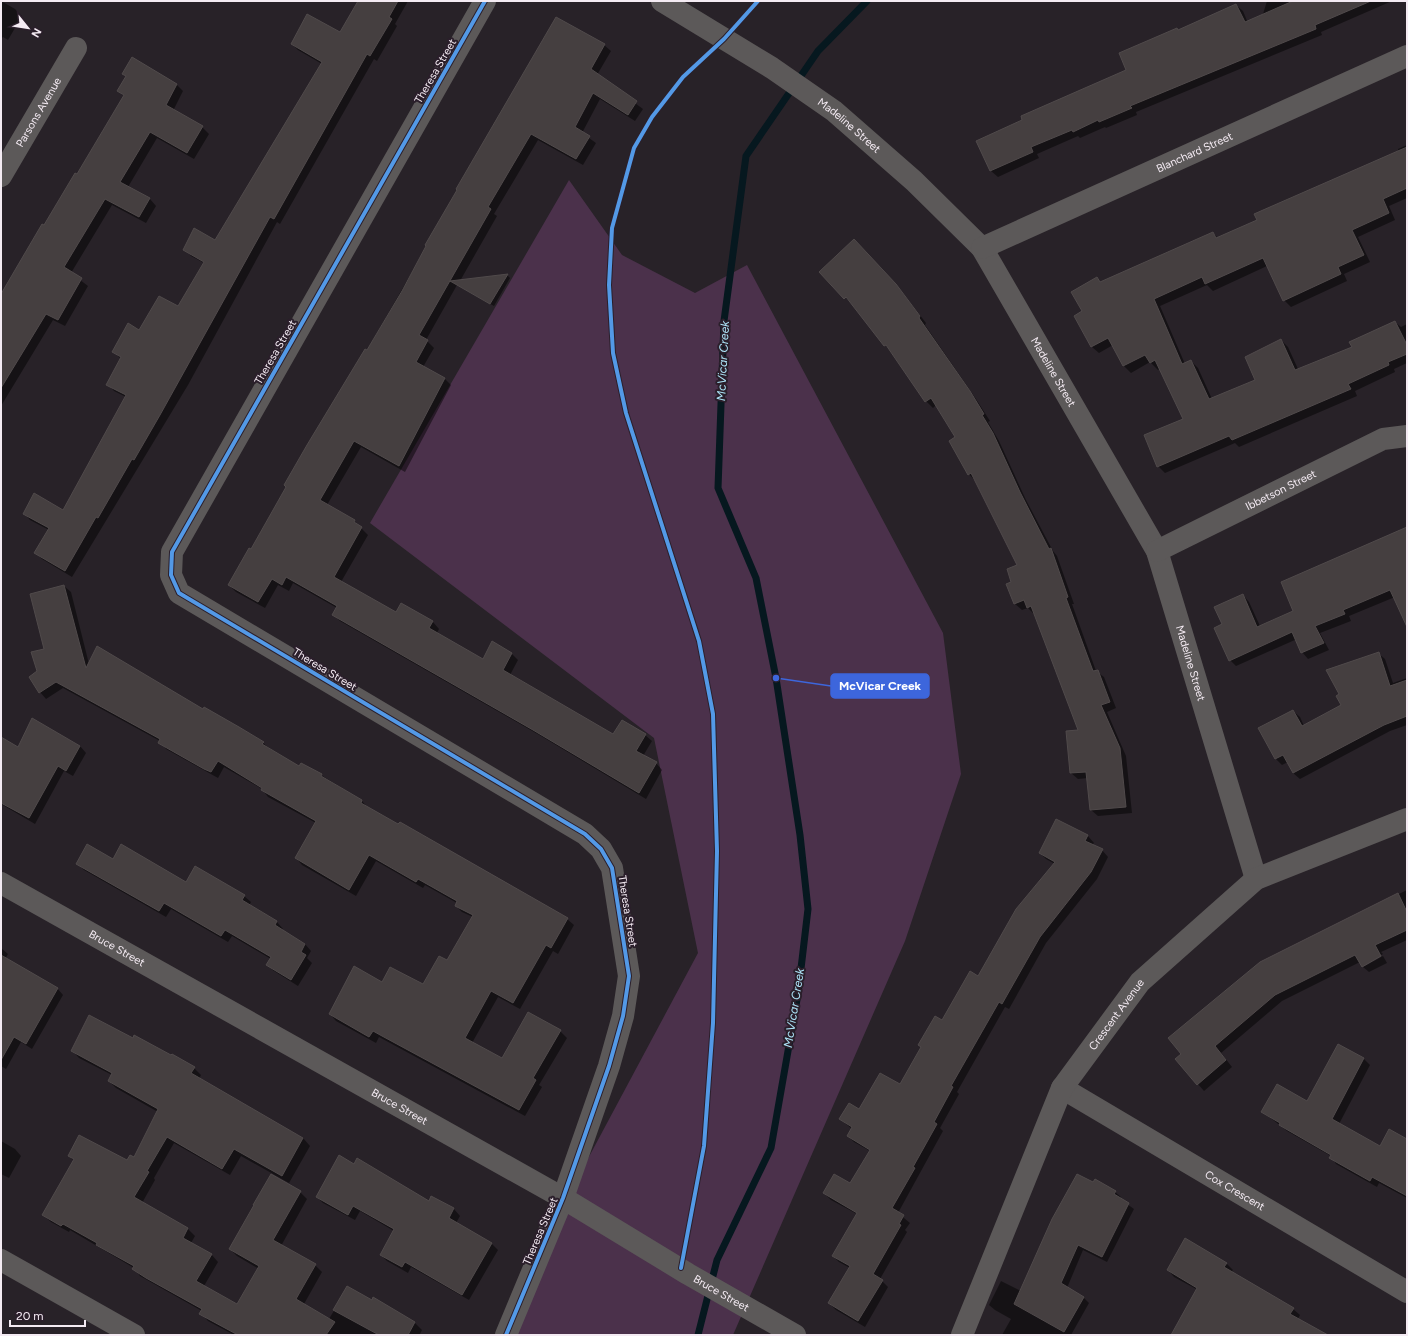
<svg xmlns="http://www.w3.org/2000/svg" width="1408" height="1336" font-family="Figtree,sans-serif">
<style>
.green{fill:#4b314b}
.shadow{fill:#0007}
.lines{fill:none;stroke-linecap:round;stroke-linejoin:round}
.stream{stroke:#06181f;stroke-width:7}
.building{fill:#453f40;stroke:#504a4b}
.minor{stroke:#5c5959;stroke-width:22}
.cycleway-casing{stroke:#2b1f2b;stroke-width:6}
.cycleway{stroke:#5399e6;stroke-width:4}
.labels{text-anchor:middle;stroke-width:4;stroke-linejoin:round;paint-order:stroke}
.street-label{font-size:11px;fill:#f4ebf3;stroke:#2b1f2b}
.water-label{font-size:12px;font-style:italic;fill:#aee6fa;stroke:#2b1f2b}
.leader{fill:none;stroke:#3d66dc;stroke-width:1.5}
.callout-dot{fill:#3d66dc;stroke:#2b1f2b;stroke-width:1.5}
.callout{fill:#3d66dc;stroke:#3d66dc;stroke-width:1.5}
.callout-label{font-size:12px;text-anchor:middle;font-weight:bold;fill:#fff}
</style>
<rect width="100%" height="100%" fill="#282228"/>
<!-- green -->
<path class="green" d="M569 180 622 255 695 293 747 265 943 633 961 774 905 941 733 1335H509L568 1196 698 953 654 738 370 523Z"/>
<!-- shadow -->
<g class="shadow">
<path d="M1 1 15 9 22 16 8 40 3 37 1 39Z"/>
<path d="M359 1H408L395 24 397 26 377 61 374 59 280 224 277 222 188 385 72 577 42 559 36 553 49 530 30 520 24 513 64 511 126 397 114 391 108 384 121 359 113 351 140 332 178 308 204 263 191 256 185 249 215 241 322 64 298 50 292 44 340 34Z"/>
<path d="M1267 1H1289L1290 3 1295 1H1392L1321 32 1322 35 1136 112 1137 115 1106 128 1105 127 1080 138 1078 136 1037 154 1039 158 998 177 991 171 978 141 1127 70 1179 31 1236 5 1243 11 1255 40Z"/>
<path d="M604 45 611 51 597 75 643 109 635 121 600 99 582 133 596 143 583 165 538 140 494 214 497 216 460 281 507 275 510 278 494 306 457 285 426 340 434 348 423 367 445 379 451 385 405 472 361 447 327 505 354 521 368 535 341 582 396 613 401 605 433 622 439 629 437 633 483 660 493 643 512 654 518 660 510 675 614 736 645 735 652 741 643 756 656 763 662 770 646 799 541 736 340 621 333 614 337 608 293 583 289 591 278 585 265 608 236 592 229 585 252 550 427 246Z"/>
<path d="M124 74 177 85 183 91 173 111 202 127 209 134 194 159 157 138 128 187 150 199 156 206 146 223 112 205 71 273 88 286 65 326 53 320 1 406V296L125 97 119 91 127 77Z"/>
<path d="M1407 145V198L1389 206 1395 220 1358 237 1370 262 1344 274 1347 281 1291 307 1284 300 1267 266 1213 291 1207 285 1160 306 1185 364 1191 361 1198 368 1212 399 1257 380 1281 340 1288 347 1298 369 1353 348 1395 322 1401 327 1407 324V363L1394 369 1395 372 1355 391 1357 396 1239 447 1235 443 1165 473 1158 466 1184 419 1160 368 1158 370 1150 362 1131 373 1124 366 1113 345 1099 353 1092 347 1075 316 1084 312 1097 278 1101 283 1213 233 1218 238 1258 221 1398 151V149Z"/>
<path d="M860 247 902 292 926 323 925 325 976 399 990 421 988 422 999 441 1026 500 1053 551 1057 556 1074 604H1072L1096 671 1104 677 1116 708 1107 712 1126 756 1132 813 1098 816 1091 810 1088 778 1078 779 1071 773 1080 731 1034 614 1028 608 1022 610 1015 604 1008 584 1013 582 1019 565 975 481 969 474 956 438 936 405 933 408 926 401 891 352 852 304 820 272Z"/>
<path d="M1407 528V619L1395 597 1349 616 1351 621 1320 633 1329 650 1308 659 1302 652 1297 639 1236 666 1230 660 1224 624 1243 595 1249 602 1260 626 1294 611Z"/>
<path d="M64 586 71 592 89 664 203 711 263 743 270 749 300 768 302 764 321 775 362 801 368 808 567 919 574 925 558 954 553 951 520 1009 498 997 472 1043 503 1060 560 1031 567 1038 539 1085 542 1087 525 1116 379 1037 376 1043 336 1021 330 1014 383 983 424 986 447 962 473 917 462 912 456 906 457 903 425 885 423 888 376 861 356 896 302 865 296 858 316 823 268 797 262 789 224 767 218 778 166 749 160 741 63 688 46 699 40 692 38 672Z"/>
<path d="M1378 653 1385 659 1393 683 1407 678V725L1390 731 1300 779 1293 773 1288 762 1282 765 1276 759 1293 711 1300 717 1304 726 1343 706Z"/>
<path d="M33 719 80 746 86 753 73 776 64 771 35 824 1 804V738L18 748Z"/>
<path d="M1056 820 1088 836 1094 843 1092 845 1102 850 1108 857 1097 879 1046 943 1009 1009 1005 1007 957 1092 959 1094 940 1128 943 1131 898 1213 910 1223 905 1230 907 1232 880 1279 888 1287 865 1327 836 1310 829 1303 850 1268 839 1262 833 1256 857 1214 831 1200 824 1193 850 1185 870 1151 854 1142 848 1136 852 1129 840 1119 860 1110 900 1085 942 1022 978 977 1055 864 1046 859 1040 853Z"/>
<path d="M113 861 186 883 244 896 251 902 249 906 277 922 283 929 282 931 305 944 311 951 307 958 312 963 298 986 274 971 267 965 271 959 232 936 228 942 171 909 166 917 84 870 77 863Z"/>
<path d="M1407 890V940L1381 952 1383 954 1363 965V967L1360 962 1282 1001 1221 1053 1232 1067 1204 1091 1177 1060 1260 963Z"/>
<path d="M1 948 8 954 5 959 57 988 63 995 32 1049 21 1042 6 1069 1 1066Z"/>
<path d="M1383 956 1387 963 1369 972 1363 967Z"/>
<path d="M133 1040 194 1068 201 1075 199 1079 303 1138 310 1146 289 1183 241 1156 230 1175 174 1143 154 1178 155 1180 142 1203 188 1229 195 1236 191 1243 211 1254 218 1262 204 1286 238 1305 259 1269 237 1256 230 1249 300 1192 307 1199 281 1246 315 1265 322 1272 304 1304 329 1319 348 1287 372 1301 373 1299 415 1323 422 1330 420 1334 421 1335H234L208 1321 201 1313 202 1311 140 1276 134 1268 70 1230 69 1232 51 1222 43 1215 74 1161 69 1155 127 1162 134 1158 158 1112 116 1088 109 1081 112 1075 79 1058 72 1050Z"/>
<path d="M1338 1045 1364 1059 1370 1065 1339 1124 1380 1148 1407 1141V1198L1379 1183 1377 1187 1336 1164 1331 1156 1287 1131 1262 1111 1307 1102Z"/>
<path d="M1 1141 15 1149 21 1156 9 1178 1 1174Z"/>
<path d="M1094 1184 1115 1192 1121 1197 1120 1199 1134 1209 1107 1262 1083 1250 1067 1288 1084 1298 1089 1303 1071 1335H1002L1011 1319 995 1310 989 1305 1001 1281 1021 1291Z"/>
<path d="M317 1197 429 1202 432 1197 454 1209 460 1216 456 1223 492 1244 498 1250 469 1300 411 1267 408 1273 387 1261 381 1255 394 1231 360 1211 355 1220 323 1203Z"/>
<path d="M1226 1263 1233 1270 1231 1272 1293 1309 1300 1315 1298 1319 1326 1335H1172L1198 1290 1174 1277 1168 1270Z"/>
</g>
<g class="lines">
<!-- stream -->
<path class="stream" d="M698 1335 717 1260 771 1148 798 994 808 909 800 835 776 678 756 578 718 488 724 321 746 156 818 51 867 1"/>
</g>
<!-- building -->
<g class="building">
<path d="M358 1H398L389 17 392 19 370 56 367 54 274 219 270 217 160 415 134 460 132 459 98 518 96 517 65 571 34 553 49 528 23 514 34 493 63 510 126 395 106 385 121 357 112 352 128 323 139 330 159 296 178 306 204 262 183 250 194 228 215 240 322 62 291 44 307 14 340 32Z"/>
<path d="M1293 1H1371L1315 25 1316 29 1130 106 1132 108 1099 122 1098 120 1073 132 1072 130 1031 147 1033 152 990 171 976 141 1022 120 1021 116 1126 70 1119 53 1177 28 1178 30 1236 4 1245 22Z"/>
<path d="M556 17 605 44 591 69 637 101 628 115 593 93 575 127 590 136 576 159 531 134 488 207 491 209 419 335 428 340 416 362 445 378 399 466 354 441 320 500 355 520 354 522 362 527 334 577 396 612 401 603 433 621 429 628 483 659 492 641 512 653 503 670 613 734 622 720 646 734 636 751 657 762 639 793 533 730 332 615 337 606 286 577 282 585 272 579 258 602 228 585 249 548 251 549 286 487 284 485 307 445 365 349 367 350 402 291 426 246 425 245 457 190 456 189Z"/>
<path d="M132 57 177 84 166 105 203 126 187 153 150 132 120 182 150 198 139 217 105 199 64 267 82 278 58 320 46 314 1 388V294L42 224 44 225 75 173 77 174 124 95 117 91 126 76 122 74Z"/>
<path d="M1407 147V188L1383 199 1389 213 1352 230 1364 255 1338 267 1341 274 1283 301 1263 258 1205 284 1202 277 1154 299 1182 364 1191 360 1209 399 1255 380 1245 357 1281 339 1295 370 1352 347 1349 342 1395 321 1407 345V354L1388 362 1389 365 1348 384 1351 389 1232 440 1229 436 1157 467 1144 435 1183 419 1155 360 1150 363 1145 355 1123 366 1108 338 1091 347 1074 316 1082 311 1071 292 1097 277 1100 282 1213 232 1216 238 1257 220 1254 214Z"/>
<path d="M854 239 896 284 920 316 919 318 970 391 984 414 982 415 993 433 1020 492 1049 549 1051 548 1068 597 1066 598 1093 671 1098 670 1110 702 1101 705 1120 748 1126 807 1090 810 1086 772 1070 773 1066 731 1078 730 1031 606 1027 608 1024 600 1014 604 1006 584 1011 582 1007 569 1017 565 971 473 968 475 949 441 955 437 931 398 925 402 886 345 884 346 846 297 844 299 819 272Z"/>
<path d="M508 274 490 304 450 281Z"/>
<path d="M1407 527V627L1390 590 1343 610 1345 614 1315 626 1324 643 1301 653 1292 632 1229 661 1214 628 1222 624 1214 607 1243 594 1257 627 1293 611 1281 582Z"/>
<path d="M64 585 86 668 97 646 203 709 204 707 239 727 264 742 262 744 299 766 301 763 322 774 321 776 362 800 361 803 398 824 400 822 568 918 551 948 546 945 513 1003 491 991 465 1038 502 1058 528 1012 561 1030 533 1078 536 1080 519 1110 382 1036 373 1031 369 1037 329 1014 354 966 382 982 390 967 423 984 439 956 447 960 473 915 455 906 457 901 418 879 416 882 369 855 349 890 295 858 316 821 261 790 262 788 218 761 211 772 204 769 158 743 160 739 56 682 39 693 29 677 37 671 31 652 44 649 30 594Z"/>
<path d="M1379 652 1390 686 1407 680V716L1384 725 1293 773 1283 755 1275 759 1258 728 1293 710 1302 726 1341 705 1336 696 1339 694 1326 670Z"/>
<path d="M32 718 80 746 66 771 58 766 29 818 1 803V737L18 747Z"/>
<path d="M1056 819 1088 835 1085 841 1103 849 1091 872 1040 937 1002 1004 999 1002 951 1086 953 1087 934 1122 937 1124 913 1167 915 1168 892 1208 904 1215 899 1224 901 1225 873 1274 883 1280 858 1321 828 1303 850 1266 832 1256 857 1213 823 1193 834 1174 850 1183 870 1150 847 1136 852 1127 839 1119 849 1103 859 1109 880 1073 900 1084 921 1047 918 1045 935 1016 942 1020 970 971 978 976 1016 909 1055 862 1039 853Z"/>
<path d="M87 844 113 859 121 844 186 882 195 866 245 895 242 900 277 921 275 925 305 944 301 952 306 955 291 980 266 965 271 957 225 930 221 936 164 903 159 911 76 864Z"/>
<path d="M1398 893 1407 912V930L1375 945 1381 956 1362 967 1355 955 1275 995 1215 1046 1226 1060 1197 1085 1175 1059 1181 1054 1168 1038 1260 962Z"/>
<path d="M1 955 58 988 26 1044 14 1037 1 1060Z"/>
<path d="M89 1015 133 1038 134 1035 171 1055 172 1054 195 1067 191 1073 303 1138 282 1176 234 1149 222 1169 167 1137 147 1171 149 1172 134 1197 188 1228 183 1238 212 1254 196 1281 237 1304 259 1266 229 1249 254 1205H253L271 1174 301 1191 273 1240 316 1264 296 1299 335 1322 326 1335H238L199 1314 202 1309 146 1278 132 1269 134 1266 96 1245 97 1243 63 1224 61 1226 42 1215 74 1159 68 1156 79 1135 127 1160 130 1155 134 1157 158 1109 108 1081 112 1073 71 1051Z"/>
<path d="M1338 1044 1364 1058 1332 1119 1380 1146 1389 1129 1407 1139V1196L1372 1177 1370 1181 1329 1158 1331 1155 1279 1125 1280 1123 1261 1112 1277 1084 1307 1101Z"/>
<path d="M339 1155 354 1164 357 1158 429 1201 431 1196 454 1208 449 1218 492 1243 462 1295 405 1262 402 1267 380 1255 394 1229 353 1206 348 1215 316 1197Z"/>
<path d="M1077 1174 1093 1182 1095 1179 1116 1191 1114 1194 1129 1203 1102 1257 1078 1245 1061 1283 1084 1297 1064 1332 1014 1304 1052 1219Z"/>
<path d="M1185 1238 1227 1263 1224 1267 1294 1308 1290 1314 1328 1335H1171L1197 1288 1167 1270Z"/>
<path d="M347 1286 372 1300 373 1297 415 1322 408 1335H379L333 1310Z"/>
</g>
<g class="lines">
<!-- minor -->
<g class="minor">
<path d="M485 1 172 552 171 575 179 593 585 834 601 849 612 868 629 976 623 1016 609 1066 563 1198 506 1335"/>
<path id="s1" d="M662 1 772 68 834 111 914 181 982 248 1157 551 1256 879"/>
<path id="s2" d="M1 176 76 48"/>
<path id="s3" d="M982 248 1407 56"/>
<path id="s4" d="M1157 551 1383 439 1407 436"/>
<path id="s5" d="M1 883 563 1198 688 1274 795 1335"/>
<path id="s6" d="M1062 1088 1407 1292"/>
<path d="M1 1260 134 1335"/>
<path id="s7" d="M962 1335 1062 1088 1140 982 1256 879 1407 819"/>
</g>
<!-- cycleway casing -->
<g class="cycleway-casing">
<g id="cycleway">
<path d="M485 1 172 552 171 575 179 593 585 834 601 849 612 868 629 976 623 1016 609 1066 563 1198 506 1335"/>
<path d="M681 1268 704 1146 713 1023 717 851 713 714 699 641 626 413 613 353 609 285 612 228 634 148 652 117 683 77 724 39 758 1"/>
</g>
</g>
<!-- cycleway -->
<use href="#cycleway" class="cycleway"/>
</g>
<g class="labels">
<!-- street labels -->
<g class="street-label">
<text transform="translate(435 71) rotate(-60)" y="4">Theresa Street</text>
<text dy="4" stroke="none"><textPath href="#s2" startOffset="74">Parsons Avenue</textPath></text>
<text dy="4" stroke="none"><textPath href="#s1" startOffset="225">Madeline Street</textPath></text>
<text dy="4" stroke="none"><textPath href="#s3" startOffset="233">Blanchard Street</textPath></text>
<text transform="translate(275 352) rotate(-60)" y="4">Theresa Street</text>
<text dy="4" stroke="none"><textPath href="#s1" startOffset="549">Madeline Street</textPath></text>
<text dy="4" stroke="none"><textPath href="#s4" startOffset="138">Ibbetson Street</textPath></text>
<text dy="4" stroke="none"><textPath href="#s1" startOffset="873">Madeline Street</textPath></text>
<text transform="translate(325 669) rotate(31)" y="4">Theresa Street</text>
<text transform="translate(628 911) rotate(81)" y="4">Theresa Street</text>
<text dy="4" stroke="none"><textPath href="#s5" startOffset="133">Bruce Street</textPath></text>
<text dy="4" stroke="none"><textPath href="#s7" startOffset="358">Crescent Avenue</textPath></text>
<text dy="4" stroke="none"><textPath href="#s5" startOffset="457">Bruce Street</textPath></text>
<text dy="4" stroke="none"><textPath href="#s6" startOffset="201">Cox Crescent</textPath></text>
<text transform="translate(540 1231) rotate(-67)" y="4">Theresa Street</text>
<text dy="4" stroke="none"><textPath href="#s5" startOffset="829">Bruce Street</textPath></text>
</g>
<!-- water labels -->
<g class="water-label">
<text transform="translate(723 361) rotate(-87)" y="4">McVicar Creek</text>
<text transform="translate(794 1008) rotate(-81)" y="4">McVicar Creek</text>
</g>
</g>
<!-- callouts -->
<path class="leader" d="M776 678L831 686"/>
<circle class="callout-dot" cx="776" cy="678" r="4"/>
<rect class="callout" x="831" y="674" width="98" height="24" rx="4"/>
<g class="callout-label">
<text x="880" y="690">McVicar Creek</text>
</g>
<!-- border -->
<rect width="1408" height="1336" fill="none" stroke="#f4ebf3" stroke-width="4"/>
<!-- north arrow -->
<g transform="translate(28 28) rotate(120)" stroke="#2b1f2b" stroke-width="3" paint-order="stroke">
<path d="M0-3L7 15L0 10L-7 15Z" fill="#f4ebf3"/>
<text y="-6" font-size="11" font-weight="bold" text-anchor="middle" fill="#f4ebf3">N</text>
</g>
<!-- scale -->
<path d="M10 1320v6h75v-6" fill="none" stroke="#f4ebf3" stroke-width="2"/>
<text x="16" y="1320" font-size="12" fill="#f4ebf3" stroke="#2b1f2b" stroke-width="3" paint-order="stroke">20 m</text>
</svg>
